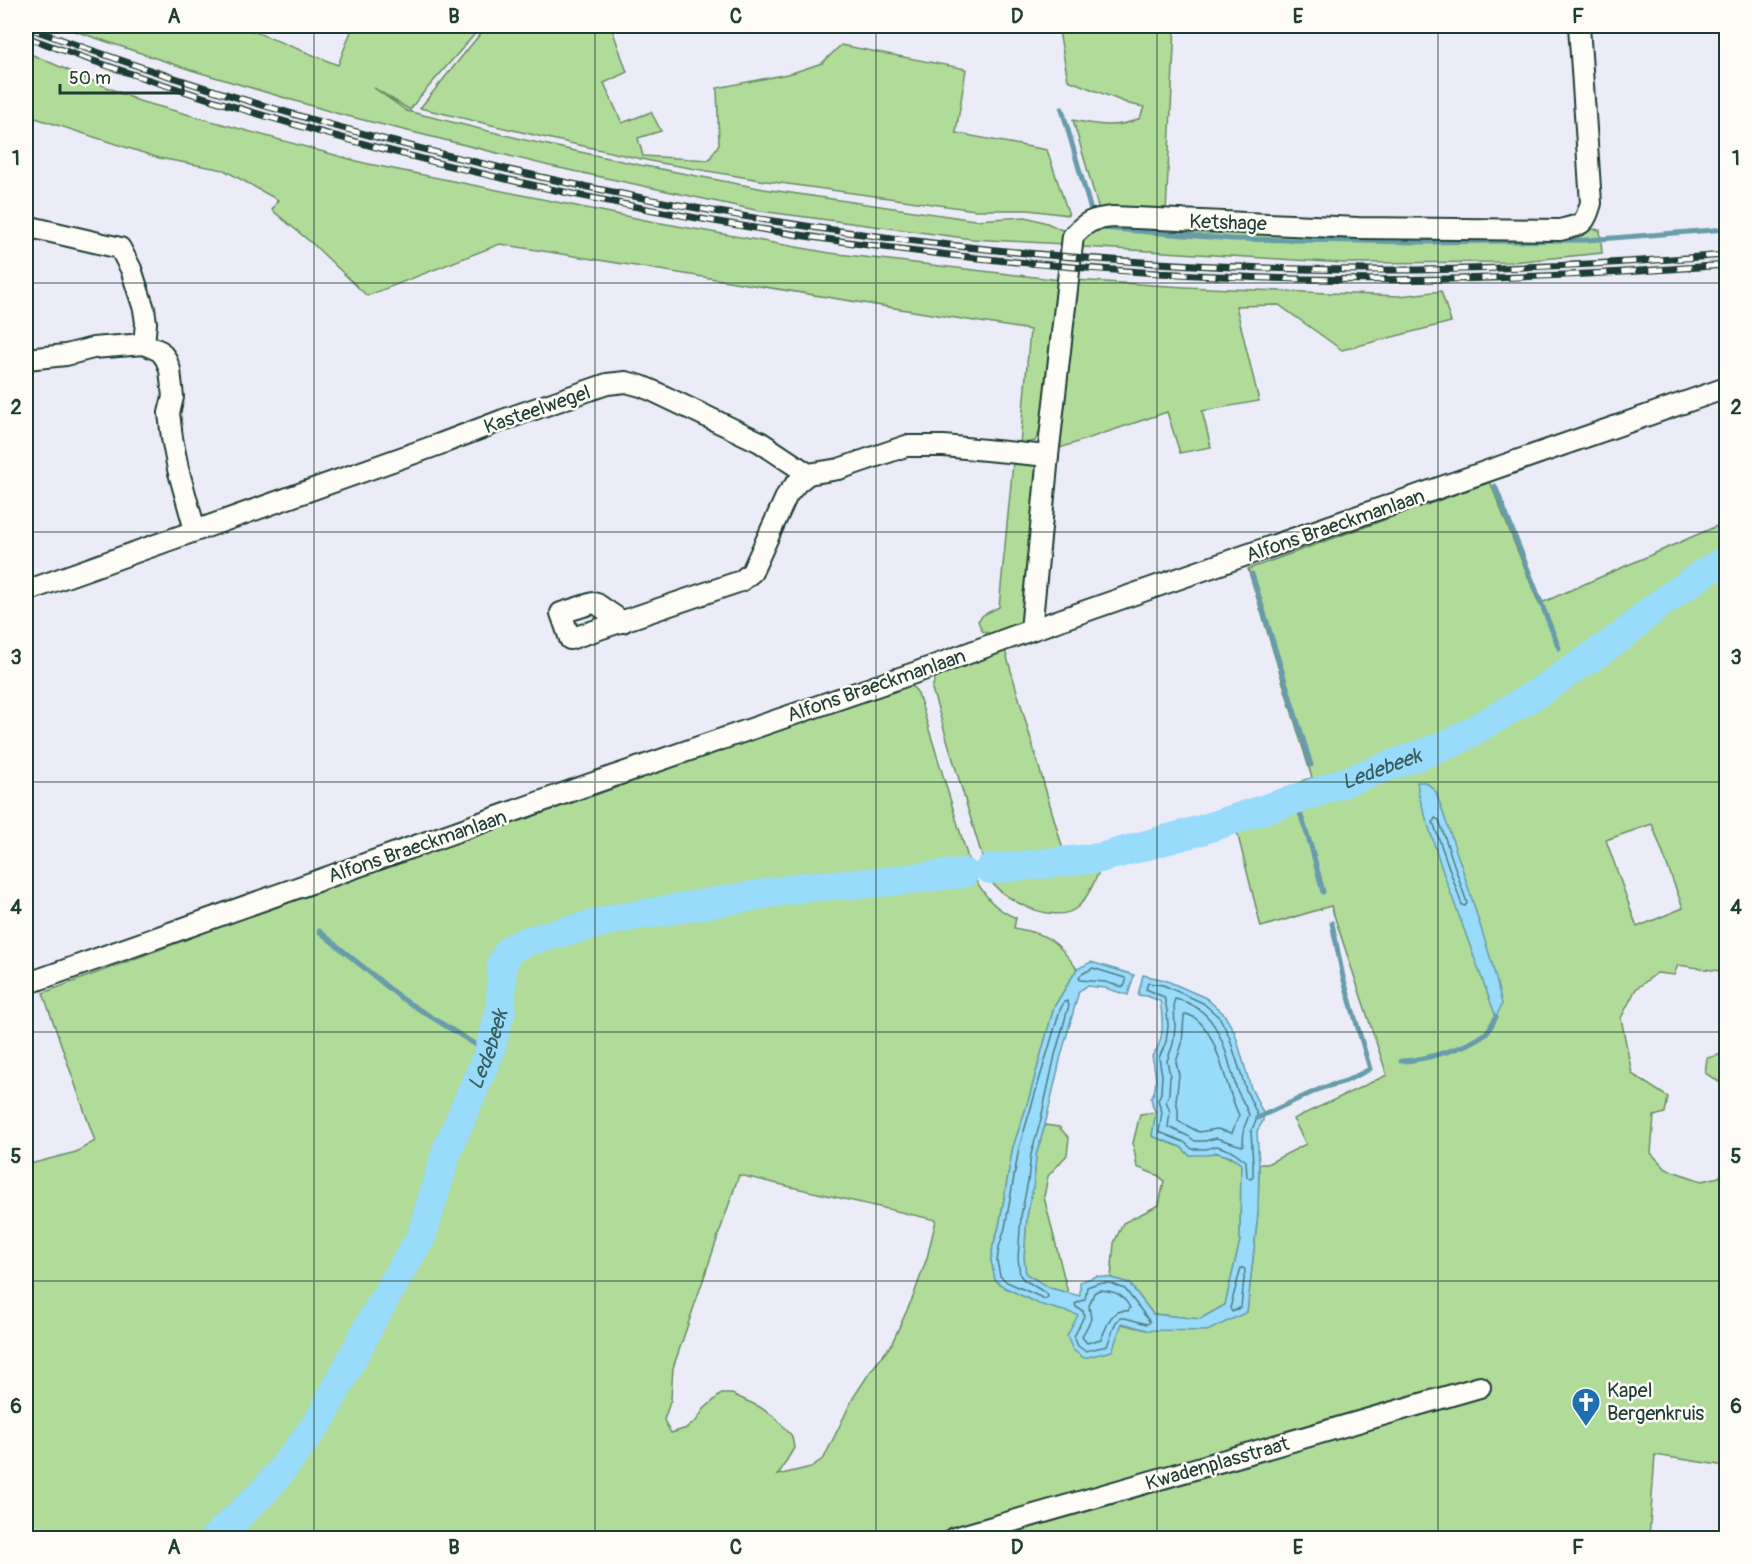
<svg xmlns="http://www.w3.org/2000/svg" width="1752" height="1564" font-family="Pangolin,sans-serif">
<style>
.green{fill:#b0db99;stroke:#688c66;stroke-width:1.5;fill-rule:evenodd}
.water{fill:#98dbfa;stroke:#689cab;stroke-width:1.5}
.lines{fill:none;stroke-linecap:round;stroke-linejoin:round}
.shore{stroke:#4f7c83;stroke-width:1.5}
.stream{stroke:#689cab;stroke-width:5}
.river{stroke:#98dbfa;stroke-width:30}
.minor-casing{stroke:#1f3d34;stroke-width:24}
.minor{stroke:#fdfcf7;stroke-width:20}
.rail-casing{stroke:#1f3d34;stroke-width:7}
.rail{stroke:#fdfcf7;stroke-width:4.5;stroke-dasharray:14;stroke-linecap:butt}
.grid{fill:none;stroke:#1f3d34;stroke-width:1.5;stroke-opacity:0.55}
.labels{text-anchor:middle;stroke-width:5;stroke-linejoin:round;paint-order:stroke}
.street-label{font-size:20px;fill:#1f3d34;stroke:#fdfcf7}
.poi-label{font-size:20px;fill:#1f3d34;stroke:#fdfcf7;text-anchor:start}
.water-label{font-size:21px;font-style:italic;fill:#375d5c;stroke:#fdfcf7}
.neatline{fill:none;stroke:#1f3d34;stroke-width:2}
.grid-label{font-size:20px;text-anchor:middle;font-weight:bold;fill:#1f3d34}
</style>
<rect width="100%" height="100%" fill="#ececf8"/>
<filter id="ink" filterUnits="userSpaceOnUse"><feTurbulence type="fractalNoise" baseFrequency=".0167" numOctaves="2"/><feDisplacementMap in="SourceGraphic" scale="12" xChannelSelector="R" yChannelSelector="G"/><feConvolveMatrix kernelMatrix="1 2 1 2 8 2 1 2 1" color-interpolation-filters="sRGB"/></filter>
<g filter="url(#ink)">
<!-- green -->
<g class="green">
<path d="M60 26H240L338 65 353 26H482L417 100 410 110 374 88 407 111 525 140 640 165 764 189 975 220 1026 217 1047 223 1064 231V244L972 239 760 211 550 166 339 114 191 70Z"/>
<path d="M494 26H611L627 72 604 83 622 123 651 112 661 131 638 138 643 156 709 160 719 144 717 88 792 73 822 63 841 45 966 69 956 133 1047 150 1069 215 1028 210H975L766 181 655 162 547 138 420 108 485 28Z"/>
<path d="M1058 26H1175L1166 213 1099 210 1073 120C1095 125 1119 129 1140 118L1144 107 1129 104 1068 80Z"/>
<path d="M26 52 139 101 364 163 655 222 830 253 1060 280 1047 415 1035 441 1020 444 1030 330 500 244 367 296 314 245 272 210 278 200 224 170 159 158 26 115Z"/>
<path d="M1093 225 1585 228 1600 230 1602 253 1512 262 1343 263 1083 247 1081 241Z"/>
<path d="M1074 280 1185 287 1400 296 1441 291 1451 322 1342 350 1279 305 1236 306 1259 401 1202 411 1211 447 1180 453 1167 412 1057 449Z"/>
<path d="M1013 463 1039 466 1024 622 990 634 982 631 978 621 983 615 999 607Z"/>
<path d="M1490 482 1539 604 1726 522V552L1701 566 1652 600 1614 631 1569 657 1528 692 1446 736 1394 761 1332 777 1337 795 1426 766 1514 722 1601 664 1709 579 1726 571V972L1678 965 1674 975 1657 973 1636 989 1621 1018 1632 1074 1668 1097 1665 1113 1654 1116 1651 1153 1666 1169 1702 1181 1719 1177 1726 1168V1466L1655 1455 1649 1538H26V1165L76 1152 95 1141 43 993 362 874 593 796 687 761 906 685 913 687 918 693 974 878C987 898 993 908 1016 918L1014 928C1049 934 1057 941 1077 969L1054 1007 1028 1102 1013 1147 999 1227 993 1246 991 1261 1004 1287 1027 1298 1057 1309 1147 1330 1247 1312 1258 1213 1259 1164H1267L1306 1144 1293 1119 1387 1075 1331 906 1261 927 1237 832 1102 865C1096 878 1087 901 1075 909 1054 924 1004 901 991 881 988 876 986 869 984 863L932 689 935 678 956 666 1005 650 1064 853 1099 851 1207 819 1287 791 1304 780 1312 778 1248 569ZM1652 824 1683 908 1637 927 1606 840ZM739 1175 936 1220 927 1258 913 1297 891 1345 870 1372 853 1398 824 1458 811 1467 778 1475 794 1448 792 1436 775 1417 758 1406 732 1394H721L704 1409 697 1420 687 1428 671 1433 664 1420 671 1399 673 1368Z"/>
<path d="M1726 1045V1085L1719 1082 1705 1073 1707 1058 1722 1054Z"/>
<path d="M1156 1112 1152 1136 1181 1147 1189 1155C1213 1152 1221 1150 1241 1164L1240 1241 1225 1305 1200 1319 1153 1314 1129 1283 1111 1278 1114 1243 1123 1223 1159 1205 1164 1181 1159 1176 1137 1167 1133 1143 1140 1114Z"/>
<path d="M1045 1125 1059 1127 1069 1138 1067 1155 1048 1176 1044 1197 1068 1293 1050 1288 1026 1274 1024 1258 1027 1216 1034 1182 1036 1155Z"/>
</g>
<!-- water -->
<g class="water">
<path d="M1417 782H1426L1436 792 1463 871 1492 963 1502 1004 1496 1017 1443 872 1419 796Z"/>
<path d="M1091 962 1134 975 1128 995 1105 988 1087 986 1079 991 1061 1056 1045 1125 1036 1155 1034 1182 1027 1216 1024 1258 1026 1274 1050 1288 1080 1296V1282L1097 1276 1111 1278 1129 1283 1153 1314 1200 1319 1225 1305 1240 1241 1241 1164 1231 1157 1215 1152 1208 1155H1189L1181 1147 1152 1136 1156 1112 1153 1107 1151 1098C1159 1086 1155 1070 1152 1056 1165 1042 1163 1019 1160 1001L1147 996 1138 995 1143 975 1165 980 1206 998 1224 1014 1235 1033 1251 1088 1263 1113V1121L1257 1131 1259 1164 1258 1213 1247 1312 1207 1331 1147 1330 1122 1323 1112 1351 1084 1358 1073 1350 1067 1336 1078 1315 1039 1304 1004 1287 995 1280 991 1261 993 1246 999 1227 1013 1147 1028 1102 1054 1007 1077 969Z"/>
</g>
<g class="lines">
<!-- shore -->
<g class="shore">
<path d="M1435 818 1439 820 1467 903 1465 906 1462 905 1433 822Z"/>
<path d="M1093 968 1125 978 1126 980 1125 985 1122 987 1105 982 1080 980 1079 977 1082 974Z"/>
<path d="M1148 983 1163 985 1203 1003 1220 1018 1229 1036 1246 1090 1257 1114V1119L1251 1131 1253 1164V1177L1251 1179 1247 1177 1246 1161 1234 1152 1217 1146 1206 1149H1192L1184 1142 1159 1132 1162 1112 1158 1100 1161 1093 1162 1075 1159 1058 1166 1042 1168 1026 1167 1010 1164 997 1146 989Z"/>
<path d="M1175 999C1221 1008 1225 1053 1237 1090 1241 1099 1246 1106 1249 1115L1244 1128 1243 1144 1242 1146 1216 1138 1205 1141H1195L1188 1136 1168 1127 1170 1112 1166 1101 1169 1094 1170 1075 1167 1061 1173 1044 1175 1028 1174 1002Z"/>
<path d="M1067 1001 1069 1005 1055 1055 1040 1123 1031 1154 1028 1181 1021 1216 1018 1258 1020 1275 1023 1279 1047 1294 1048 1297 1045 1299 1007 1282 1000 1276 997 1261 999 1247 1005 1228 1019 1148 1060 1010 1064 1002Z"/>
<path d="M1186 1014C1218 1022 1224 1087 1239 1115L1232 1133 1217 1129 1199 1132 1178 1121V1109L1176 1101 1179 1075 1176 1062 1182 1044 1184 1016Z"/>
<path d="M1241 1268H1244L1245 1270 1241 1307 1232 1312 1230 1308Z"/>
<path d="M1098 1283H1110L1125 1289 1150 1322 1147 1324 1125 1318H1120L1116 1322 1107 1346 1085 1351 1078 1346 1074 1337 1084 1316 1083 1311 1076 1307 1075 1304 1085 1299 1087 1287Z"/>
<path d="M1099 1290C1115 1291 1123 1294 1130 1308L1128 1311C1109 1309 1108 1326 1101 1339L1087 1343 1082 1337 1091 1319 1089 1306 1094 1293Z"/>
</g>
<!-- stream -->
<g class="stream">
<path d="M1062 109 1090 207"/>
<path d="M1101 228 1232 239 1421 242 1587 240 1726 229"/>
<path d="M1495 486 1559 648"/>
<path d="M1252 574 1311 765"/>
<path d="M1295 798 1311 846 1323 892"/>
<path d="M319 931 401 998 489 1053"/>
<path d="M1401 1061C1422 1061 1470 1047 1486 1033 1490 1029 1493 1022 1496 1017"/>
<path d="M1257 1118 1322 1088 1346 1081 1370 1069 1343 977 1332 923"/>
</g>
<!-- river -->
<g class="river">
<path id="s1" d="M990 869 1100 858 1201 830 1320 791 1452 743 1533 696 1569 672 1622 636 1654 608 1705 572 1726 560"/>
<path id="s2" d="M215 1538 266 1489 299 1448 321 1418 372 1320 422 1235 447 1150 489 1053 501 1010 502 963 509 950 527 941 616 919 805 887 881 882 964 873"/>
</g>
<!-- minor casing -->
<g class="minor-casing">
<g id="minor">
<path d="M26 226 120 248 131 269 144 309 146 323 144 344 160 351 166 359 170 370 173 397 169 413 172 438 178 469 195 530"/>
<path d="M26 359 66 355 93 348 144 344"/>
<path d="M26 591 440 444 503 420 607 384 626 382 641 386 653 391 760 442 808 474 839 469 906 446H944L1048 456"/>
<path d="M623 622 597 604 593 603 561 613 570 639 741 581 752 572 787 495 797 483 808 474"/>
<path d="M1031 630 1048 456 1073 236C1087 221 1092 219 1113 217L1358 228 1560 230C1583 224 1584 226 1591 203L1579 26"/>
<path d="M26 984 582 787 920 671 1031 630 1726 388"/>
<path d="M954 1538 1480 1387"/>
</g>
</g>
<!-- minor -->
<use href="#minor" class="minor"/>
<!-- rail casing -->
<g class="rail-casing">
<g id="rail">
<path d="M26 27C434 176 866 259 1301 269 1443 273 1585 266 1726 255"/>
<path d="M26 37C433 186 867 269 1301 279 1443 282 1585 276 1726 265"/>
</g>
</g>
<!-- rail -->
<use href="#rail" class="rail"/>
</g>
</g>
<!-- grid -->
<path class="grid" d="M314 26V1538M595 26V1538M876 26V1538M1157 26V1538M1438 26V1538M26 283H1726M26 532H1726M26 782H1726M26 1032H1726M26 1281H1726"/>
<!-- icons -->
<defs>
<g id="church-pin" transform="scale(1.5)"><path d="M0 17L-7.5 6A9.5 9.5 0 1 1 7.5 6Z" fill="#1f6fb2" stroke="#fdfcf7"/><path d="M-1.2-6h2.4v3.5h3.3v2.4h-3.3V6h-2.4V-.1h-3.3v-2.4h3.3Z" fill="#fff"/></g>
</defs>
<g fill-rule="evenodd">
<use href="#church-pin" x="1586" y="1402"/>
</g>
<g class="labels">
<!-- street labels -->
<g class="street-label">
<text transform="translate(1228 222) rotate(2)" y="7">Ketshage</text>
<text transform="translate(537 409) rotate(-19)" y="7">Kasteelwegel</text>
<text transform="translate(1335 525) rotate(-19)" y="7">Alfons Braeckmanlaan</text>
<text transform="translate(876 685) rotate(-19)" y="7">Alfons Braeckmanlaan</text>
<text transform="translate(417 846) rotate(-19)" y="7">Alfons Braeckmanlaan</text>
<text transform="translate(1217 1463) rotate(-16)" y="7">Kwadenplasstraat</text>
</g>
<!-- poi labels -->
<g class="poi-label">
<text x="1607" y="1397">Kapel<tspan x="1607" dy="23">Bergenkruis</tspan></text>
</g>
<!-- water labels -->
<g class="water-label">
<text dy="7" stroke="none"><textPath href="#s1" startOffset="406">Ledebeek</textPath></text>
<text dy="7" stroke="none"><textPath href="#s2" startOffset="567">Ledebeek</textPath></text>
</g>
</g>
<!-- margin -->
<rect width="1752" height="1564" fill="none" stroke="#fdfcf7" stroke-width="66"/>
<!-- scale -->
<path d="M60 84v9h123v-9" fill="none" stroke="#1f3d34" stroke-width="3"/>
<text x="69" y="84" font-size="18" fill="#1f3d34" stroke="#fdfcf7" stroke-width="4.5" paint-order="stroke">50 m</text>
<rect x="33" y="33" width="1686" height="1498" class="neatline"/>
<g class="grid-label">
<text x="174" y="23">A</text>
<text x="454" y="23">B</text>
<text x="736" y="23">C</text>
<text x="1017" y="23">D</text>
<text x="1298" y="23">E</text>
<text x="1578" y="23">F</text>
<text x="16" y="165">1</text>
<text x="1736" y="165">1</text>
<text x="16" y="414">2</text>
<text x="1736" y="414">2</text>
<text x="16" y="664">3</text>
<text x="1736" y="664">3</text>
<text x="16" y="914">4</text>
<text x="1736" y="914">4</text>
<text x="16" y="1163">5</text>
<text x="1736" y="1163">5</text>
<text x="16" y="1413">6</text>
<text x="1736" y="1413">6</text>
<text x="174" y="1554">A</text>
<text x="454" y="1554">B</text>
<text x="736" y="1554">C</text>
<text x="1017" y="1554">D</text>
<text x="1298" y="1554">E</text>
<text x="1578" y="1554">F</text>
</g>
</svg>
